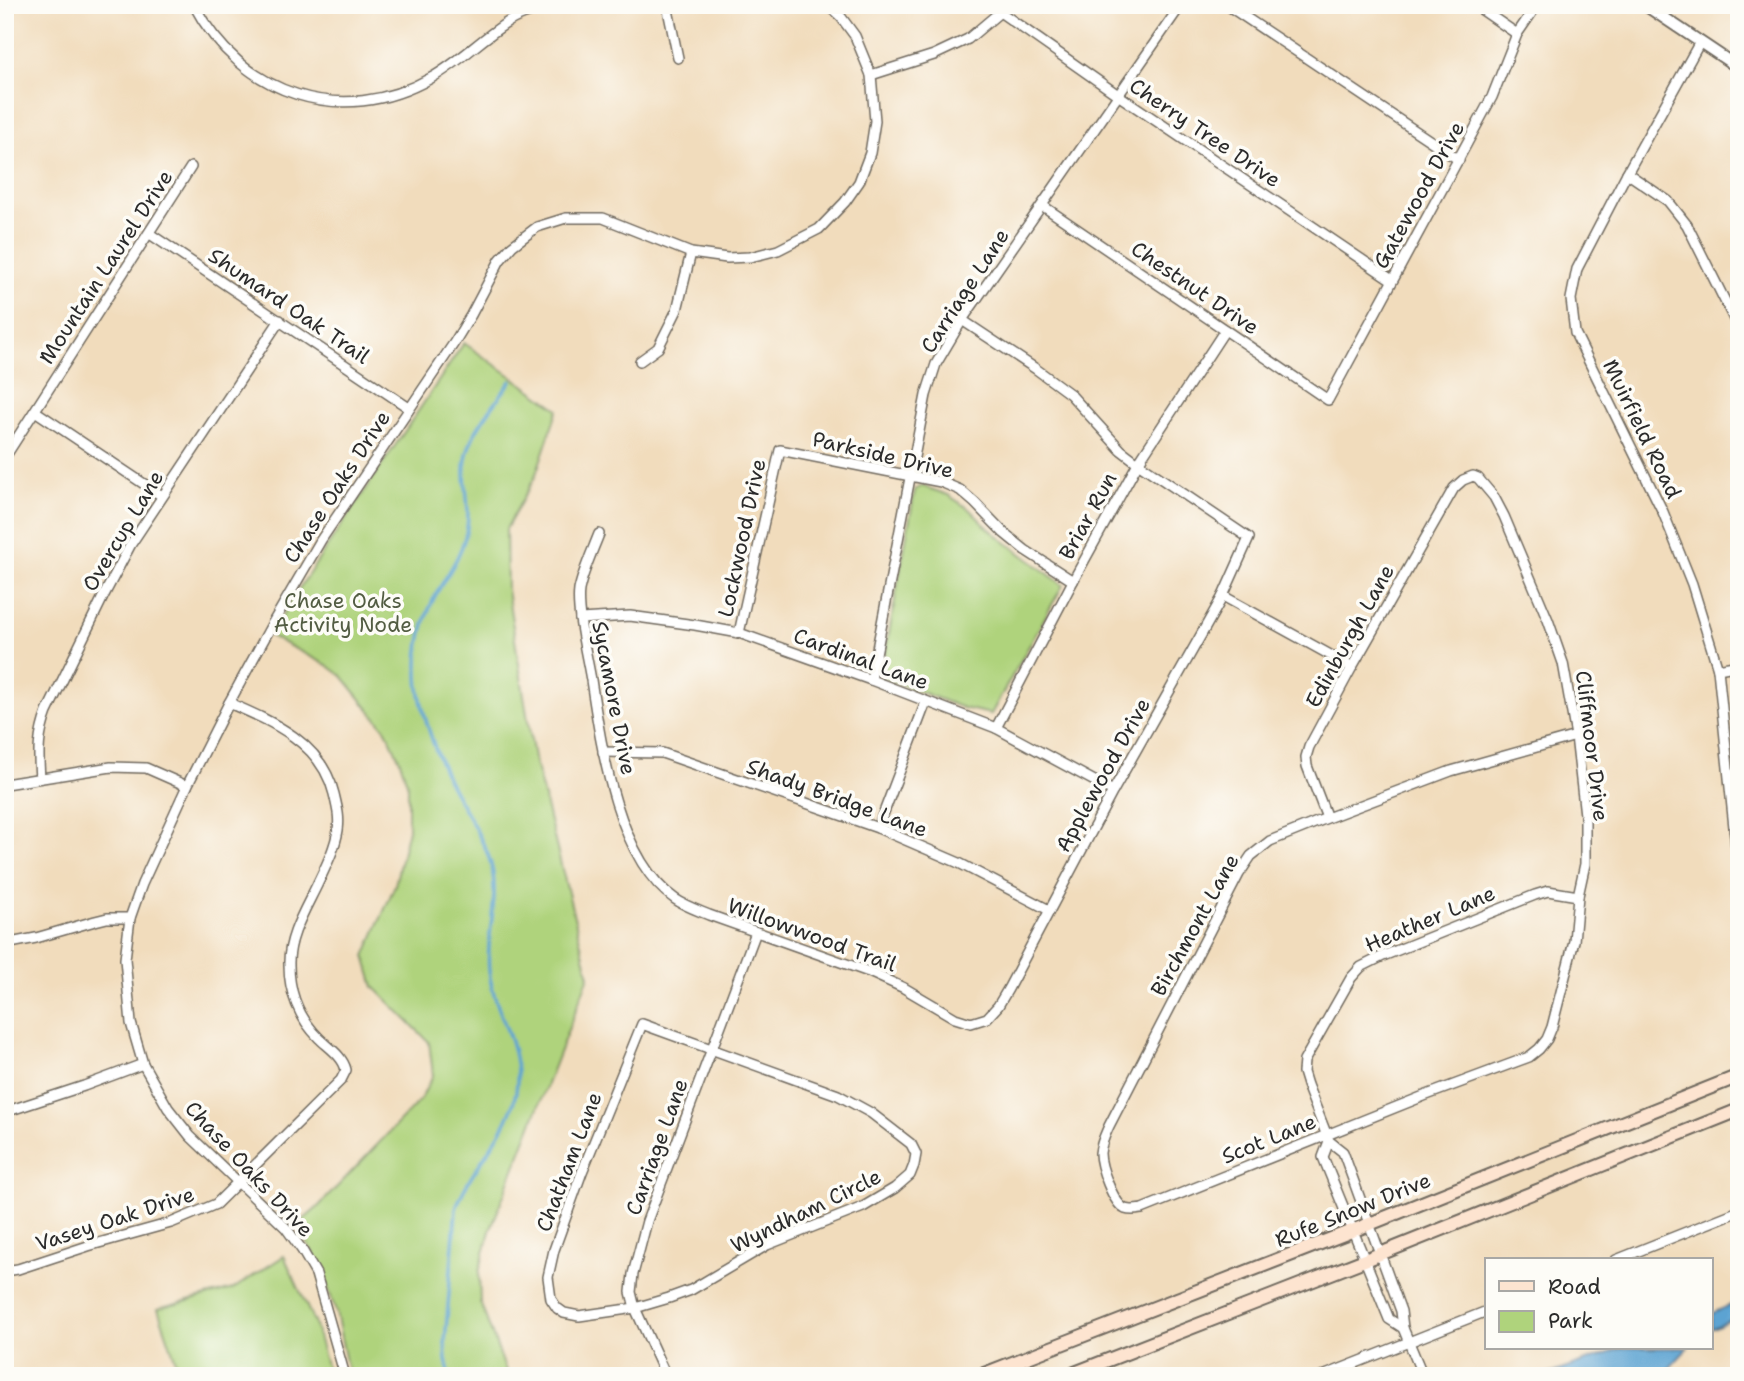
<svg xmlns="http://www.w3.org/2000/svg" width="1744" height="1381" font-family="'Shantell Sans',sans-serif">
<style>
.green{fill:#afd37c;stroke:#6d7f54;stroke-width:2}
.water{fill:#5ca3d2;stroke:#44677e;stroke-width:2}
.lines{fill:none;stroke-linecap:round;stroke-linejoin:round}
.stream{stroke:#5ca3d2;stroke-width:3.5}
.minor-casing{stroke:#70695e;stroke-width:12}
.tertiary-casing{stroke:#70695e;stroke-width:14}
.secondary-casing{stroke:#70695e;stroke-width:16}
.minor{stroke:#fff;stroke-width:9}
.tertiary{stroke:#fff;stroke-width:10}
.secondary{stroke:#fde4d0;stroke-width:12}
.labels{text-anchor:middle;stroke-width:7;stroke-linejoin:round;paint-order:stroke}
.street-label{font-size:21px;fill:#2b2b2b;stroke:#fdfcf7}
.park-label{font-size:21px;fill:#535d43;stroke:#fdfcf7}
</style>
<rect width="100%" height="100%" fill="#fdfcf7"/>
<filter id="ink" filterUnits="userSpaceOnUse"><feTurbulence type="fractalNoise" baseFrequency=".0143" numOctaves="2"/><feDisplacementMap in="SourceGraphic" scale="14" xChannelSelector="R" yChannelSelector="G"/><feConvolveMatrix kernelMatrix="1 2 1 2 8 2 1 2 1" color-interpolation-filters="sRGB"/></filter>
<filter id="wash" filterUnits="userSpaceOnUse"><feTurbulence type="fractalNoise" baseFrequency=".00686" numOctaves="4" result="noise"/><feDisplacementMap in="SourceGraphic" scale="28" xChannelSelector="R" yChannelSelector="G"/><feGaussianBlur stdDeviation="1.57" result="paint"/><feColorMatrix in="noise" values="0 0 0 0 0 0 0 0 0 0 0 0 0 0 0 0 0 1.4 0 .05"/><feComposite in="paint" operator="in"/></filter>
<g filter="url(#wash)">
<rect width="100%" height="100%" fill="#f1dcbc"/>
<!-- green -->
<g class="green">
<path d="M464 343 558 409 535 477 506 529 507 590 534 758 589 976 490 1231 479 1272 480 1302 508 1376H351L347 1367 336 1312 320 1264 296 1226 316 1209 421 1099 433 1075 429 1042 374 987 365 956 395 885 408 829V786L399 758 386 730 342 676 327 665 270 636 296 593Z"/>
<path d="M922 486 948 495 969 509 984 524 999 537 1063 585 991 714 963 708 881 677 915 490Z"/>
<path d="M284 1256 314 1322 329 1376H181L158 1309 233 1289Z"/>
</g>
<!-- water -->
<g class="water">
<path d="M1739 1301V1316L1711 1329V1314Z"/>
<path d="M1623 1348H1688L1662 1376H1544Z"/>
</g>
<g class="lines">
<!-- stream -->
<path class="stream" d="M450 1376 446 1360 445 1342 456 1209C470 1165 515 1130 517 1082 519 1040 493 1010 489 970 485 932 503 893 488 855 478 829 461 806 448 780 436 754 418 704 418 674 417 649 423 620 434 598 445 577 459 560 465 537 471 516 466 495 465 474 463 438 492 409 511 381"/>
</g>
</g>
<g filter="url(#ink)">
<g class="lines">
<!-- minor casing -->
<g class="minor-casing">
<g id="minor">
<path d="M194 5C241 95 342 129 431 78 458 63 479 41 505 24 519 14 538 10 555 5"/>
<path d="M667 5 678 58"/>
<path d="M1227 5 1459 160"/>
<path d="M1475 5 1517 34"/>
<path d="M1000 12 1118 95 1392 280"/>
<path d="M1700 42 1627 173 1577 269 1571 299 1575 333 1663 512 1692 584 1718 669 1736 847 1739 857"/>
<path d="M871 75 934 55 968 39 1000 12 1003 5"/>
<path d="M1627 173 1668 201 1687 225 1739 329"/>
<path d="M1043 206 1328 400 1492 97 1517 34 1537 5"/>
<path d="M150 234 409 408"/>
<path d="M640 361 658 348 677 310 691 253"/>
<path d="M35 411 162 496"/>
<path d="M5 457 191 167"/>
<path d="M599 534C592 552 583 571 579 590 576 612 587 656 591 680 601 745 617 859 675 899 685 906 697 910 709 915L869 972 904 988 955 1018 971 1023 987 1018 998 1006 1008 989 1113 791 1223 596 1249 538 1138 463 1121 450 1070 394 1036 369 962 320"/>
<path d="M1223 596 1352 667"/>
<path d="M580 619 630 616 695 625 739 633 871 680 996 728 1113 791"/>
<path d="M739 633 780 450 941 482 960 490 975 503 1004 533 1025 550 1073 581"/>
<path d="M1718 669 1739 665"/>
<path d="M871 680 926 395 936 364 962 320 1181 5"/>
<path d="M996 728 1073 581 1138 463 1225 330"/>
<path d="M603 752 662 753 878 828 959 863 1049 910"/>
<path d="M40 778C38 752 38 736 47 712L103 597 131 544 280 320"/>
<path d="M5 784 111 767 146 768 187 786"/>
<path d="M1327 818 1307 766 1306 757 1309 747 1352 667 1454 488 1463 480 1473 476 1478 478 1494 497 1504 516 1548 620 1563 663 1576 736 1585 815V864L1578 896 1574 941 1552 1027 1547 1039 1539 1049 1529 1057 1424 1096 1142 1209C1136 1210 1131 1211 1125 1209 1113 1203 1100 1166 1100 1153 1101 1143 1105 1135 1109 1126L1239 874 1251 856 1270 841 1327 818 1451 771 1576 736"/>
<path d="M878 828 926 702"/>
<path d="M5 944 36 938 95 921 107 918H130"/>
<path d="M642 1024 838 1095 871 1113 911 1144 916 1154 914 1165 910 1175 895 1188 863 1207 767 1245 691 1290 669 1298 635 1308 579 1316 564 1313 557 1308 551 1299 548 1277 554 1250 582 1172Z"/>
<path d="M5 1110H11L84 1086 143 1064"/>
<path d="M1329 1141 1323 1157 1389 1319 1403 1328"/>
<path d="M1616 1260 1739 1211"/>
<path d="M5 1271 18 1269 88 1246 171 1223 216 1204 341 1080 346 1070C343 1056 328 1047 319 1038 299 1018 289 992 289 965 288 937 305 910 317 885 325 868 335 849 338 830 340 817 337 807 334 794 322 743 273 722 229 703"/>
<path d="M345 1376 316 1274 302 1250 286 1228 190 1136 168 1108 143 1064 131 1023 125 959 130 918 142 884 187 786 229 703 275 619 321 540 454 343 471 315 500 260 512 246 537 227 566 218H603L691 253 727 258 750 257 778 250 819 229 845 202 859 182 870 153 875 121 871 75 855 36 841 17 828 5"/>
<path d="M666 1376 635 1308 631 1292 633 1274 647 1221 756 932"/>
<path d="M1323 1376 1487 1311"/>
<path d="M1423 1376 1403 1328 1401 1311 1343 1152 1329 1141 1307 1085 1303 1072 1304 1061 1351 978 1361 967 1383 956 1535 895 1548 891 1578 896"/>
</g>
</g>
<!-- tertiary casing -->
<g class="tertiary-casing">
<path id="tertiary" d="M1645 5 1739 68"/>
</g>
<!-- secondary casing -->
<g class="secondary-casing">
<g id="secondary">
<path d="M979 1376 1362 1227 1739 1076"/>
<path d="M1067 1376 1380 1254 1739 1110"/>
</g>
</g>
<!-- minor -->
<use href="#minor" class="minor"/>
<!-- tertiary -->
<use href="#tertiary" class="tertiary"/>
<!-- secondary -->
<use href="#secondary" class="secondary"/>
</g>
</g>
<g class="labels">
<!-- street labels -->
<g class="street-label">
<text transform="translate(1205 133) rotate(34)" y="7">Cherry Tree Drive</text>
<text transform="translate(1419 195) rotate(-61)" y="7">Gatewood Drive</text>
<text transform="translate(106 267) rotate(-57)" y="7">Mountain Laurel Drive</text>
<text transform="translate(1195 288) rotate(34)" y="7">Chestnut Drive</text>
<text transform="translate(965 291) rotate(-57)" y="7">Carriage Lane</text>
<text transform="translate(289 306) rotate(34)" y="7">Shumard Oak Trail</text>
<text transform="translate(1642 429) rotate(64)" y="7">Muirfield Road</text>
<text transform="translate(883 455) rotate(13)" y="7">Parkside Drive</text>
<text transform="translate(337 487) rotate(-57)" y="7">Chase Oaks Drive</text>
<text transform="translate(1088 516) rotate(-61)" y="7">Briar Run</text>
<text transform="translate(123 531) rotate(-59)" y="7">Overcup Lane</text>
<text transform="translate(742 538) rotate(-78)" y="7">Lockwood Drive</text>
<text transform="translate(1350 636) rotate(-61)" y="7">Edinburgh Lane</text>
<text transform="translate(861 659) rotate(20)" y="7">Cardinal Lane</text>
<text transform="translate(614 698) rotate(79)" y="7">Sycamore Drive</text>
<text transform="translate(1592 746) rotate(83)" y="7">Cliffmoor Drive</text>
<text transform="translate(1103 775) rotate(-61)" y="7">Applewood Drive</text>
<text transform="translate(837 798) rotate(20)" y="7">Shady Bridge Lane</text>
<text transform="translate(1430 919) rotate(-23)" y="7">Heather Lane</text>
<text transform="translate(1195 925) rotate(-61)" y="7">Birchmont Lane</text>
<text transform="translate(812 935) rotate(20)" y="7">Willowwood Trail</text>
<text transform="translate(1269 1139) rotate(-22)" y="7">Scot Lane</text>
<text transform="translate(657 1147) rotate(-70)" y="7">Carriage Lane</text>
<text transform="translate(569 1162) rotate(-69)" y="7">Chatham Lane</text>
<text transform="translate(249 1169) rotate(47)" y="7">Chase Oaks Drive</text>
<text transform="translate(1353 1210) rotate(-22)" y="7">Rufe Snow Drive</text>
<text transform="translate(806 1211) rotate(-26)" y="7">Wyndham Circle</text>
<text transform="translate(115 1219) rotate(-18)" y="7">Vasey Oak Drive</text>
</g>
<!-- park labels -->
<g class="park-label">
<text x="343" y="608">Chase Oaks<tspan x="343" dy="24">Activity Node</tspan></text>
</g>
</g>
<!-- margin -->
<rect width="1744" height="1381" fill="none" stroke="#fdfcf7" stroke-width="28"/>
<!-- legend -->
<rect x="1485" y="1258" width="228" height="91" fill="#fdfcf7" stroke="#a9a8a5" stroke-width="2"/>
<rect x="1499" y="1281" width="35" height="10" fill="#fde4d0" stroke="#a9a8a5" stroke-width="2"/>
<text x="1548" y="1294" font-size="21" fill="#2b2b2b">Road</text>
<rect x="1499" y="1311" width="35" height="21" fill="#afd37c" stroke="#a9a8a5" stroke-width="2"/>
<text x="1548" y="1328" font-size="21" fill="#2b2b2b">Park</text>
</svg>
